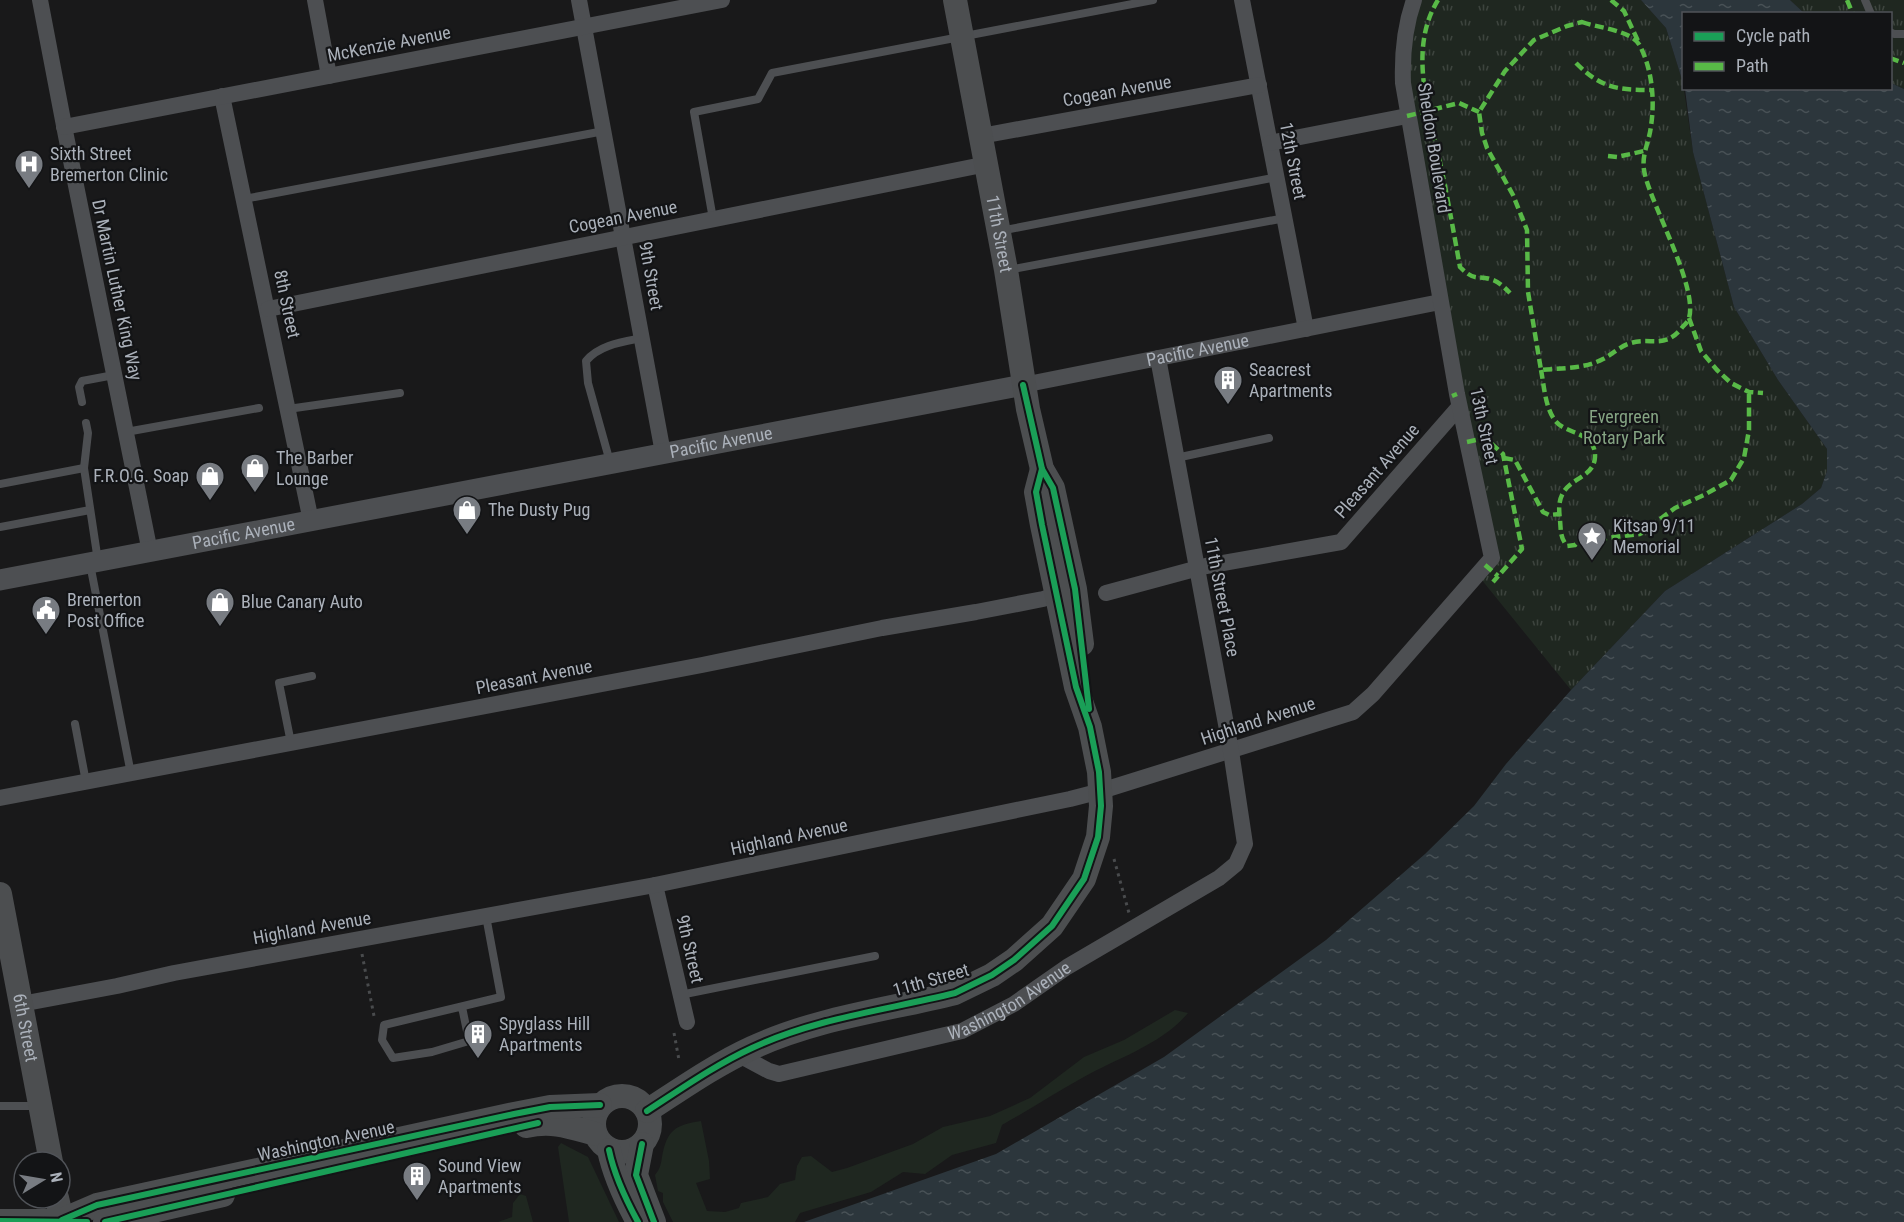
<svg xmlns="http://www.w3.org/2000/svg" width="1904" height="1222" font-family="'Roboto Condensed',sans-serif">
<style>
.green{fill:#1f2720}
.park{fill:url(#park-tufts)}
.water{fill:url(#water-ripples)}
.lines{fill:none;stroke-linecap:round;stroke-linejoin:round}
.path{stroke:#494b4d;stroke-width:3;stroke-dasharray:3 4.5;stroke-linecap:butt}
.service{stroke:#4d4f52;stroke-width:8}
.minor{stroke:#4d4f52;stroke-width:16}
.tertiary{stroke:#4d4f52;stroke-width:21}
.secondary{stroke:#4c4e50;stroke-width:24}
.quiet{stroke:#58b947;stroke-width:4.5;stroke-dasharray:9 4.5;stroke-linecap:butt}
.cycleway-casing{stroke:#131416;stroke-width:10}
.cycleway{stroke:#1a9f57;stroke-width:6}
.labels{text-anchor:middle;stroke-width:4.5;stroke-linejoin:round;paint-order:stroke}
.street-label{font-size:18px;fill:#abb1ba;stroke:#131416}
.poi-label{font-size:18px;fill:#abb1ba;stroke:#131416;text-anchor:start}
.park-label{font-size:18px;fill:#85a483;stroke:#131416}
</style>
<defs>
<pattern id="park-tufts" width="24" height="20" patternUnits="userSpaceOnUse" patternTransform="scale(1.5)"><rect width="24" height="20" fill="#1f2720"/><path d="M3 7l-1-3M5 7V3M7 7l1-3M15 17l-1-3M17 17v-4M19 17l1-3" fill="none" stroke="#3d443e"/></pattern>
<pattern id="water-ripples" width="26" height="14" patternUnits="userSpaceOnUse" patternTransform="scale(1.5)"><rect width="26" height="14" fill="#2c363c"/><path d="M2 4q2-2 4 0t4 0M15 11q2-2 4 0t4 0" fill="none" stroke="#485156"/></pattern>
</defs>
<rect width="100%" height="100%" fill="#19191a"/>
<!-- green -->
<g class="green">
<path d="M1175 1010 1188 1013C1161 1045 1117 1058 1082 1078 1055 1093 1029 1110 1002 1125L996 1143 952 1155 925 1174 903 1172 871 1192 800 1213 795 1222H673L663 1202V1193L658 1191 655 1175C660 1169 661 1164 662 1157 667 1130 675 1125 701 1121L709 1161 710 1179 696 1183 707 1211 725 1212 739 1208 741 1203 768 1197 780 1184 795 1180 797 1166 802 1157 811 1156 832 1172 847 1168 913 1144 943 1127 990 1116 1030 1098 1084 1057 1124 1040Z"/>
<path d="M561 1143 588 1157 619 1222H569L558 1147Z"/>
<path d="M520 1194 526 1196 533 1222H498L512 1217 513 1203Z"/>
</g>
<!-- park -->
<g class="park">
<path d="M1414 0H1641L1666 28 1683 83 1693 152 1734 307 1778 380 1827 449V471L1821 488 1802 504 1665 591 1571 690 1477 574 1491 558 1407 116Z"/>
<path d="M1790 0H1904V89L1891 83 1890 14 1804 13Z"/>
</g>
<!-- water -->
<g class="water">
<path d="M1641 0H1790L1804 13 1684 14 1683 83 1666 28Z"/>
<path d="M1891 83 1904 89V1222H804L996 1154 1164 1057 1326 940 1425 854 1474 806 1506 764 1571 690 1665 591 1802 504 1821 488 1827 471V449L1778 380 1734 307 1693 152 1685 89 1890 88Z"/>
</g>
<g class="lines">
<!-- path -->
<g class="path">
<path d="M1114 859 1129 913"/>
<path d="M362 954 374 1016 376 1018"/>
<path d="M674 1033 679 1060"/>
</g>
<!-- service -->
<g class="service">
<path d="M1865 0 1871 14"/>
<path d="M1890 32 1894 34H1904"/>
<path d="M244 199 604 131"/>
<path d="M713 219 694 112 758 99 772 73 1153 0"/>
<path d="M1000 231 1277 177"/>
<path d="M1008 270 1285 218"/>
<path d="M82 402 79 387 82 381 114 375"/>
<path d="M288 409 400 393"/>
<path d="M86 423 88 433 84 468 98 561"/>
<path d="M126 432 259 408"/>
<path d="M1176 458 1269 438"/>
<path d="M610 462 588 383 586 361C599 345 622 342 642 338"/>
<path d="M0 484 84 468"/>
<path d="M0 527 90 510"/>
<path d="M90 564 131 774"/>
<path d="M75 724 86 782"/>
<path d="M291 743 279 683 312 676"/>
<path d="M680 995 875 956"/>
<path d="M462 1007 469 1041 432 1052 393 1058 382 1040 384 1025 501 997 486 916"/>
<path d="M0 1106H39"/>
</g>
<!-- minor -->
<g class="minor">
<path d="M40 0 66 136 150 552"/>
<path d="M315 0 329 76"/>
<path d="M579 0 663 453"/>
<path d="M1242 0 1306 329"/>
<path d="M222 96 311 521"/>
<path d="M64 127 722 0"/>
<path d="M981 136 1259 85"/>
<path d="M1270 143 1407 116"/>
<path d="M268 309 987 164"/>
<path id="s1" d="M1023 385 1440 302"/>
<path d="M1106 593 1206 566 1341 542 1459 407"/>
<path d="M0 798 702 665 882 628 976 612 1043 599 1065 592"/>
<path d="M655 885 687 1022"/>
<path d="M21 1004 117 986 174 973 655 885 1070 799 1101 791 1353 712 1373 694 1492 558 1457 394 1403 83C1402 54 1404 28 1414 0"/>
<path id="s2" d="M739 1055 769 1071 779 1074 962 1031 1014 1004 1067 967 1219 878 1236 864 1245 844 1231 751 1158 358"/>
</g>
<!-- tertiary -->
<path class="tertiary" id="s3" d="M0 580 1023 385"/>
<!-- secondary -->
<g class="secondary">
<path id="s4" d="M955 0 1006 270 1028 409 1042 469 1053 488 1075 589 1082 644"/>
<path id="s5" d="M0 894 51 1162"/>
<circle cx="622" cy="1124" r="28"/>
<path d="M647 1111C681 1089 715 1065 752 1048 816 1018 887 1010 955 993L992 975 1014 960 1052 926 1084 879 1098 837 1101 806 1099 772 1090 727 1076 687 1042 525 1036 492 1042 469"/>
<path d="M526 1126C553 1120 570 1127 595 1134"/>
<path d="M642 1144 636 1175 654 1222"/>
<path d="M609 1150C614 1174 626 1200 638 1222"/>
<path d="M57 1198 62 1220"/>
<path d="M62 1220 97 1205 514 1114 550 1107 600 1105"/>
<path d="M0 1221H78"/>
<path d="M105 1222 223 1195"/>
</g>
<!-- quiet -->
<g class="quiet">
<path d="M1438 0C1407 50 1430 114 1441 167 1448 200 1454 234 1460 267 1476 283 1477 274 1493 280 1499 282 1505 288 1510 293"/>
<path d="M1611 0 1624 11 1639 43"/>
<path d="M1847 0 1853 14"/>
<path d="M1582 22C1598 28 1632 30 1640 46 1652 69 1655 100 1651 126 1649 144 1640 156 1645 175 1653 208 1698 288 1689 318 1688 322 1683 326 1681 329 1664 349 1651 337 1631 343 1620 346 1613 354 1603 359 1584 369 1562 368 1541 370L1528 292 1527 230 1513 195 1487 148 1482 133 1479 112 1505 71 1534 40 1567 26Z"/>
<path d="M1890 58 1904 63"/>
<path d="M1576 63C1601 88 1617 90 1651 90"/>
<path d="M1407 116 1459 103 1479 112"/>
<path d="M1608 156 1617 157 1644 151"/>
<path d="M1689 318 1701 351 1717 370 1731 383 1749 392 1763 393"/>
<path d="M1541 370C1544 385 1545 406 1554 419 1565 436 1596 430 1595 457 1594 477 1572 477 1563 493 1558 502 1559 511 1560 520 1561 531 1560 537 1567 546L1575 545 1587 534 1595 535 1598 539 1596 548"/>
<path d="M1452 396 1457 394"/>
<path d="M1467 442 1485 438 1503 454 1522 549 1493 582"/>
<path d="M1504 458 1515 460 1543 512 1549 515 1560 514"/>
<path d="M1598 539 1640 534 1675 508 1704 495 1731 480 1744 458 1749 430V392"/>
<path d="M1485 565 1498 576"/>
</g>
<!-- cycleway casing -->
<g class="cycleway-casing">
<g id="cycleway">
<path d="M1023 385 1042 469 1053 488 1075 589 1089 709"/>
<path d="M647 1111C681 1089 715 1065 752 1048 816 1018 887 1010 955 993L992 975 1014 960 1052 926 1084 879 1098 837 1101 806 1099 772 1090 727 1076 687 1042 525 1036 492 1042 469"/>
<path d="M642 1144 636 1175 654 1222"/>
<path d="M609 1150C614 1174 626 1200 638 1222"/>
<path d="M62 1220 97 1205 514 1114 550 1107 600 1105"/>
<path d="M0 1221 87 1222"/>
<path d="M105 1222 538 1123"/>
</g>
</g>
<!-- cycleway -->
<use href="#cycleway" class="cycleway"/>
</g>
<!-- icons -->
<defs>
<g id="hospital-pin" transform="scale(1.5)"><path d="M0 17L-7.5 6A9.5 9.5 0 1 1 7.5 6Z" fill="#787c82" stroke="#131416"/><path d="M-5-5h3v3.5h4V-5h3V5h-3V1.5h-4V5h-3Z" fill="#fff"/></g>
<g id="building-pin" transform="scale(1.5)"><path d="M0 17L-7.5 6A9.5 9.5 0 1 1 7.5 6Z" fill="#787c82" stroke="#131416"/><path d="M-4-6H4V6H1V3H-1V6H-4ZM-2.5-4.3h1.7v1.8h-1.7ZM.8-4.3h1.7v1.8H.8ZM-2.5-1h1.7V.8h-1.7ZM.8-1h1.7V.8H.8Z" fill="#fff"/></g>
<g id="shop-pin" transform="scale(1.5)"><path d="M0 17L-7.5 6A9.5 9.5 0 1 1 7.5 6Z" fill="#787c82" stroke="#131416"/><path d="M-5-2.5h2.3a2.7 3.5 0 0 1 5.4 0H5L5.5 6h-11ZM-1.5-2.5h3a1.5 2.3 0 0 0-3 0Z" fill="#fff"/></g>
<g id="sight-pin" transform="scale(1.5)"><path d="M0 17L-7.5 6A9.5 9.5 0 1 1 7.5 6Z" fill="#787c82" stroke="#131416"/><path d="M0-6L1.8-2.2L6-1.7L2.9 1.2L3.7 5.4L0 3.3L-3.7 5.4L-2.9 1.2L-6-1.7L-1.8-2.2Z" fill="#fff"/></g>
<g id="civic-pin" transform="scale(1.5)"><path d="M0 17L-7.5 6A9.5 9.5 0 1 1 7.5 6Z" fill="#787c82" stroke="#131416"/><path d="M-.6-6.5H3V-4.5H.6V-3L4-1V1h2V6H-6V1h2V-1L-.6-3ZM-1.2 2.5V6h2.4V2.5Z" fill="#fff"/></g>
</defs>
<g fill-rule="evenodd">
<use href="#hospital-pin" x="29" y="164"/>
<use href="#building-pin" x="1228" y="380"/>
<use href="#shop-pin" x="255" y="468"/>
<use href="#shop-pin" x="210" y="476"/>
<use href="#shop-pin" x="467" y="510"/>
<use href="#sight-pin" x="1592" y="536"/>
<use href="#shop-pin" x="220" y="602"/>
<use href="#civic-pin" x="46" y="610"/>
<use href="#building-pin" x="478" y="1034"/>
<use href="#building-pin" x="417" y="1176"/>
</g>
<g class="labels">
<!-- street labels -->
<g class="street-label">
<text transform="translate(389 44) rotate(-11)" y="6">McKenzie Avenue</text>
<text transform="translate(1117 91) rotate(-10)" y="6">Cogean Avenue</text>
<text transform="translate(1434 148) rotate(81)" y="6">Sheldon Boulevard</text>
<text transform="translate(1293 161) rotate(79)" y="6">12th Street</text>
<text transform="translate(623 217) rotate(-11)" y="6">Cogean Avenue</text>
<text dy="6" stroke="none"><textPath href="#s4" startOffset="238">11th Street</textPath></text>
<text transform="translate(651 276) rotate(80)" y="6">9th Street</text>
<text transform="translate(117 290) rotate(78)" y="6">Dr Martin Luther King Way</text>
<text transform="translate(287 304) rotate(78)" y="6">8th Street</text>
<text dy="6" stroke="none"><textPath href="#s1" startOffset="178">Pacific Avenue</textPath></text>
<text transform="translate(1484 426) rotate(78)" y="6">13th Street</text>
<text dy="6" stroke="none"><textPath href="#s3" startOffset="734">Pacific Avenue</textPath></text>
<text transform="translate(1377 471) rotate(-49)" y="6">Pleasant Avenue</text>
<text dy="6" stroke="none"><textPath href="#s3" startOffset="248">Pacific Avenue</textPath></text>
<text transform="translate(1222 597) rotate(79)" y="6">11th Street Place</text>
<text transform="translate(534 677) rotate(-11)" y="6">Pleasant Avenue</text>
<text transform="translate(1258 721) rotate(-18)" y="6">Highland Avenue</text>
<text transform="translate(789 837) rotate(-12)" y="6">Highland Avenue</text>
<text transform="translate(312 928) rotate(-10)" y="6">Highland Avenue</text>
<text transform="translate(690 949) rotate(77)" y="6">9th Street</text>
<text transform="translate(931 980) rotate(-16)" y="6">11th Street</text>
<text dy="6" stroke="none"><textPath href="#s2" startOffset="288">Washington Avenue</textPath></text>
<text dy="6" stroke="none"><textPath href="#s5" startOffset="136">6th Street</textPath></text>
<text transform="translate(326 1141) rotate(-12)" y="6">Washington Avenue</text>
</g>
<!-- poi labels -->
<g class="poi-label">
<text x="50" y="160">Sixth Street<tspan x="50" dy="21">Bremerton Clinic</tspan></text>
<text x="1249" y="376">Seacrest<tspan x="1249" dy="21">Apartments</tspan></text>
<text x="276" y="464">The Barber<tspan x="276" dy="21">Lounge</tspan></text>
<text x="189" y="482" text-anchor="end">F.R.O.G. Soap</text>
<text x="488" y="516">The Dusty Pug</text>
<text x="1613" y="532">Kitsap 9/11<tspan x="1613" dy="21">Memorial</tspan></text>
<text x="67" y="606">Bremerton<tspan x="67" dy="21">Post Office</tspan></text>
<text x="241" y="608">Blue Canary Auto</text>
<text x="499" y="1030">Spyglass Hill<tspan x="499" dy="21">Apartments</tspan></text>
<text x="438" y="1172">Sound View<tspan x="438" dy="21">Apartments</tspan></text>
</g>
<!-- park labels -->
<g class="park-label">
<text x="1624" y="423">Evergreen<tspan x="1624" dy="21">Rotary Park</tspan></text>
</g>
</g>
<!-- legend -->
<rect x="1682" y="12" width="210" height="78" fill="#131416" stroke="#505358" stroke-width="1.5"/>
<rect x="1694" y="32" width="30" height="9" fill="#1a9f57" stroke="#505358" stroke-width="1.5"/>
<text x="1736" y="42" font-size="18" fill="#abb1ba">Cycle path</text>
<rect x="1694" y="62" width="30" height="9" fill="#58b947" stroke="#505358" stroke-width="1.5"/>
<text x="1736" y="72" font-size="18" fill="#abb1ba">Path</text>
<!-- north arrow -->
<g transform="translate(42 1180) rotate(79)"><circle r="28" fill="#131416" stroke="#505358" stroke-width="1.5"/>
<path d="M0-4.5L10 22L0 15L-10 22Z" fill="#787c82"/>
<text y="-9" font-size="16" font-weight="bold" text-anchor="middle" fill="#abb1ba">N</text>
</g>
</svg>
